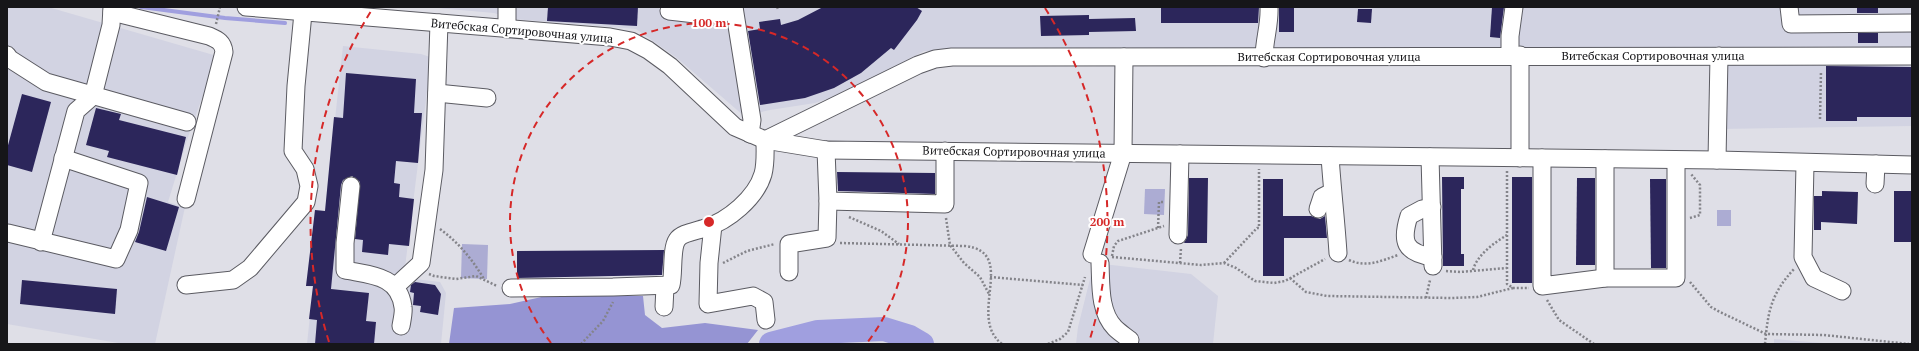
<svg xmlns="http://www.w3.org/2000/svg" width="1919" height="351" font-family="'PT Serif',serif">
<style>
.built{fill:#d2d3e2}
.green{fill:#acacd3}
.forest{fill:#9594d3}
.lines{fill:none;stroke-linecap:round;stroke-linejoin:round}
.stream{stroke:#a09fdf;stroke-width:4}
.river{stroke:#a09fdf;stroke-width:24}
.building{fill:#2c265b}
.minor-casing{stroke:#5b5b62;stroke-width:19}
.path{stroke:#84848a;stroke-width:2.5;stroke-dasharray:2 2;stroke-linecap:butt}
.minor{stroke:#fff;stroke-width:17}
.ring{fill:none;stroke:#d62828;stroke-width:2;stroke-dasharray:7 5}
.labels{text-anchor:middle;stroke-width:4;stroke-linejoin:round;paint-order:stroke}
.street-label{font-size:12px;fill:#161619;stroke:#fff}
.centre{fill:#d62828;stroke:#fff;stroke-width:2}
.ring-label{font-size:12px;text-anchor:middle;font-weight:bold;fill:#d62828;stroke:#fff;stroke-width:4;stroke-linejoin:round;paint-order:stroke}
</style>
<rect width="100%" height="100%" fill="#dfdfe7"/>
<!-- built -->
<g class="built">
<path d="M7 7H48L217 56 188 137 168 202 185 207 155 344H124L7 324Z"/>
<path d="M426 7H1912V126L1721 129 1722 51 1258 54 924 51 849 91 827 99 815 103 770 110 744 116 677 58 636 29 513 19 494 13Z"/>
<path d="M343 46 421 54 430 57V68L405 267 415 279 440 282 446 293 441 344H307L313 287 306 286 315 210 325 211Z"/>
<path d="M1094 263 1191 274 1218 296 1213 344H1076L1078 327Z"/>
<path d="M1774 339 1796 341 1837 344H1774Z"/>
</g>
<!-- green -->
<g class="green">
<path d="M1145 189H1165L1164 215 1144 214Z"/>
<rect x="1717" y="210" width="14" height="16"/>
<path d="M462 244 488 245 487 279 461 278Z"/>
</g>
<!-- forest -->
<path class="forest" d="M546 296H643L645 315 662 328 705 323 758 330 747 344H449L454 308 510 304Z"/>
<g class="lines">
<!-- stream -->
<path class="stream" d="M141 7 225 18 285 23"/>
<!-- river -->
<path class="river" d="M771 344 818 332 884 329 910 337 922 344"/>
</g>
<!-- building -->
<g class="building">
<path d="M548 7H638L637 26 547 21Z"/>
<path d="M823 7H916L922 11 917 20 894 50 891 48 861 73 834 88 805 98 760 105 748 31 760 29 759 22 780 19 781 25 798 20Z"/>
<path d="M1161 7H1259L1258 23H1161Z"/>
<rect x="1279" y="7" width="15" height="25"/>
<path d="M1492 7H1504L1500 38 1490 37Z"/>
<rect x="1857" y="7" width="21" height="6"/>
<path d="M1358 9H1372L1371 23 1357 22Z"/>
<path d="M1089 15V19L1135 18 1136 31 1089 32V35L1041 36 1040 16Z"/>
<rect x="1858" y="33" width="20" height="10"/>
<path d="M1826 66 1912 67V117H1857V121H1826Z"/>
<path d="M346 73 416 79 414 113H422L418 163 396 161 394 183 400 184 399 197 414 199 409 246 389 244 388 255 362 252 363 240 355 239 360 182 352 176 343 180 341 185 331 289 369 293 366 321 376 322 374 344H315L317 320 309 319 313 286H306L315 210 325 211 334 117 343 118Z"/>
<path d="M22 94 51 102 32 172 7 165V149Z"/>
<path d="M96 108 121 114 119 120 186 137 177 175 107 157 109 151 86 145Z"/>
<path d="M837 172 935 173V194L838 191Z"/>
<path d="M1442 177H1464V189H1461V254H1464V266H1443Z"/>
<rect x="1512" y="177" width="20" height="106"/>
<path d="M1189 178H1208L1207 243H1184L1188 235Z"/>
<path d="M1577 178H1595V265H1576Z"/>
<path d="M1263 179H1283V216H1311L1320 219 1325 216 1327 238H1284V276H1263Z"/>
<path d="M1650 179H1666V268H1651Z"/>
<path d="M1822 191 1858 192 1857 224 1821 222V230H1814V196H1822Z"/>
<rect x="1894" y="191" width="18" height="51"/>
<path d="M147 197 179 207 166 251 135 242 139 232Z"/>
<path d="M664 250 662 275 517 278V251Z"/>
<path d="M22 280 117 289 115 314 20 304Z"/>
<path d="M415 282 435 285 441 294 438 315 420 312 421 306 413 305 414 293 410 292 411 285Z"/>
</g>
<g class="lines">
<!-- minor casing -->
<g class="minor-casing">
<g id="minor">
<path d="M246 7 610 37 631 41 648 50 670 66 735 127 765 140 826 150 1717 160 1912 165"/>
<path d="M734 7 752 120 750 134"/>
<path d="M1789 7 1791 24 1912 23"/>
<path d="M669 11 713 16 734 10"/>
<path d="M112 12 209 36C218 40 223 42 224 52L186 199"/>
<path d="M507 29V7"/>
<path d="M7 55 10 59 46 82 187 122"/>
<path d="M1510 55V36L1514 7"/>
<path d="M1520 55V158"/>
<path d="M1264 58C1264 40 1270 25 1269 7"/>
<path d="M437 93 487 98"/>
<path d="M765 140 918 65 935 59 952 57C1272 57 1592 56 1912 56"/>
<path d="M826 150 828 201 945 204V151"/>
<path d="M1330 156C1332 188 1336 221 1338 253"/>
<path d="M1430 157 1433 266"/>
<path d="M1542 158V286L1605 278H1676V160"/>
<path d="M1605 159V278"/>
<path d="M1717 160 1719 56"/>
<path d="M1805 164 1803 257 1814 278 1842 291"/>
<path d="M1875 184 1876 164"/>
<path d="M351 186 345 243V270C370 275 399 275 403 307 404 312 402 320 401 326"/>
<path d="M1432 207 1422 209 1409 216C1401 241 1404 253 1433 257"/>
<path d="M1318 209 1322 197 1332 192"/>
<path d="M713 225 709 263 708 304 753 296 764 302 766 320"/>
<path d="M8 233 116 259 129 230 139 183 63 158"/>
<path d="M1178 235 1180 154"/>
<path d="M41 242 76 111 93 96 111 25 112 7"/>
<path d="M1092 254 1123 153 1124 57"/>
<path d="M1100 263C1101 284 1099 312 1115 328 1119 332 1125 336 1130 340"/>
<path d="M789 272V244L827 238 828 201"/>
<path d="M186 285 233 280 250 268 306 202 309 186 305 169 293 151 296 86 303 13"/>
<path d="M396 286 421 263 434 170 439 23"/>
<path d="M511 288 613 287 671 285C674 273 671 249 677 240 681 233 697 231 705 228 728 221 756 198 763 174 766 163 765 151 765 140"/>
<path d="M664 307 665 287"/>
</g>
</g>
<!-- path -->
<g class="path">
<path d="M777 7 778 9"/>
<path d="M216 24 220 7"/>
<path d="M1820 119 1821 71"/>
<path d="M1507 171V284L1513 288H1529"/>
<path d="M849 217 881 231 899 244"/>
<path d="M946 218 950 245 964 263 980 277 989 294"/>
<path d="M1690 218 1700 215V185L1691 174"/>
<path d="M1158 228 1159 202H1164"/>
<path d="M440 229C459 243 472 259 484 279"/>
<path d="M840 243 965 246C1019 252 966 317 1002 344"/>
<path d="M1112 256 1114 246 1118 241 1164 226"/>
<path d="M1112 257 1201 265 1224 263 1236 268 1255 281 1274 283 1285 281 1325 259"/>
<path d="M1349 260C1366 268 1381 261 1398 255"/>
<path d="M723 263 747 251 775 244"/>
<path d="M1180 263 1181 248"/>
<path d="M1224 263 1257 228H1259V169"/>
<path d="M1473 270C1477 255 1494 243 1507 235"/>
<path d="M1446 271 1460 272 1507 268"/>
<path d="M429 274 434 276 456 279 476 276 497 286"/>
<path d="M990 277 1083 285"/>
<path d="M1290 278 1306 292 1327 296 1452 298 1477 297 1513 288"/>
<path d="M1690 282 1711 307 1720 312 1766 334 1824 335 1909 344"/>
<path d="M1426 298 1430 280"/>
<path d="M1547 300 1559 320 1594 344"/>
<path d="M581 344 603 321 613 302"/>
<path d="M1048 344 1060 339 1068 332 1085 277"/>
<path d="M1765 344C1768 311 1771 294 1794 269"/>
</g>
<!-- minor -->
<use href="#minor" class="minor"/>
</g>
<!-- distance rings -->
<g class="ring">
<path d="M551 343A199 199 0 1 1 867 343"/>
<path d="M329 342A398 398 0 0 1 373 8M1045 8A398 398 0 0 1 1089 342"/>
</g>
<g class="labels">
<!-- street labels -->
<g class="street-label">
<text transform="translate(522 31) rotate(5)" y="4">Витебская Сортировочная улица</text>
<text x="1653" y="60">Витебская Сортировочная улица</text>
<text x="1329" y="61">Витебская Сортировочная улица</text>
<text transform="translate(1014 152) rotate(1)" y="4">Витебская Сортировочная улица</text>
</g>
</g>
<circle cx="709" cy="222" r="6" class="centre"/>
<g class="ring-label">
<text x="709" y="27">100 m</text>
<text x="1107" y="226">200 m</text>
</g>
<!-- border -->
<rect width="1919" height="351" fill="none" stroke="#161619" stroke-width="16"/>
</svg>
